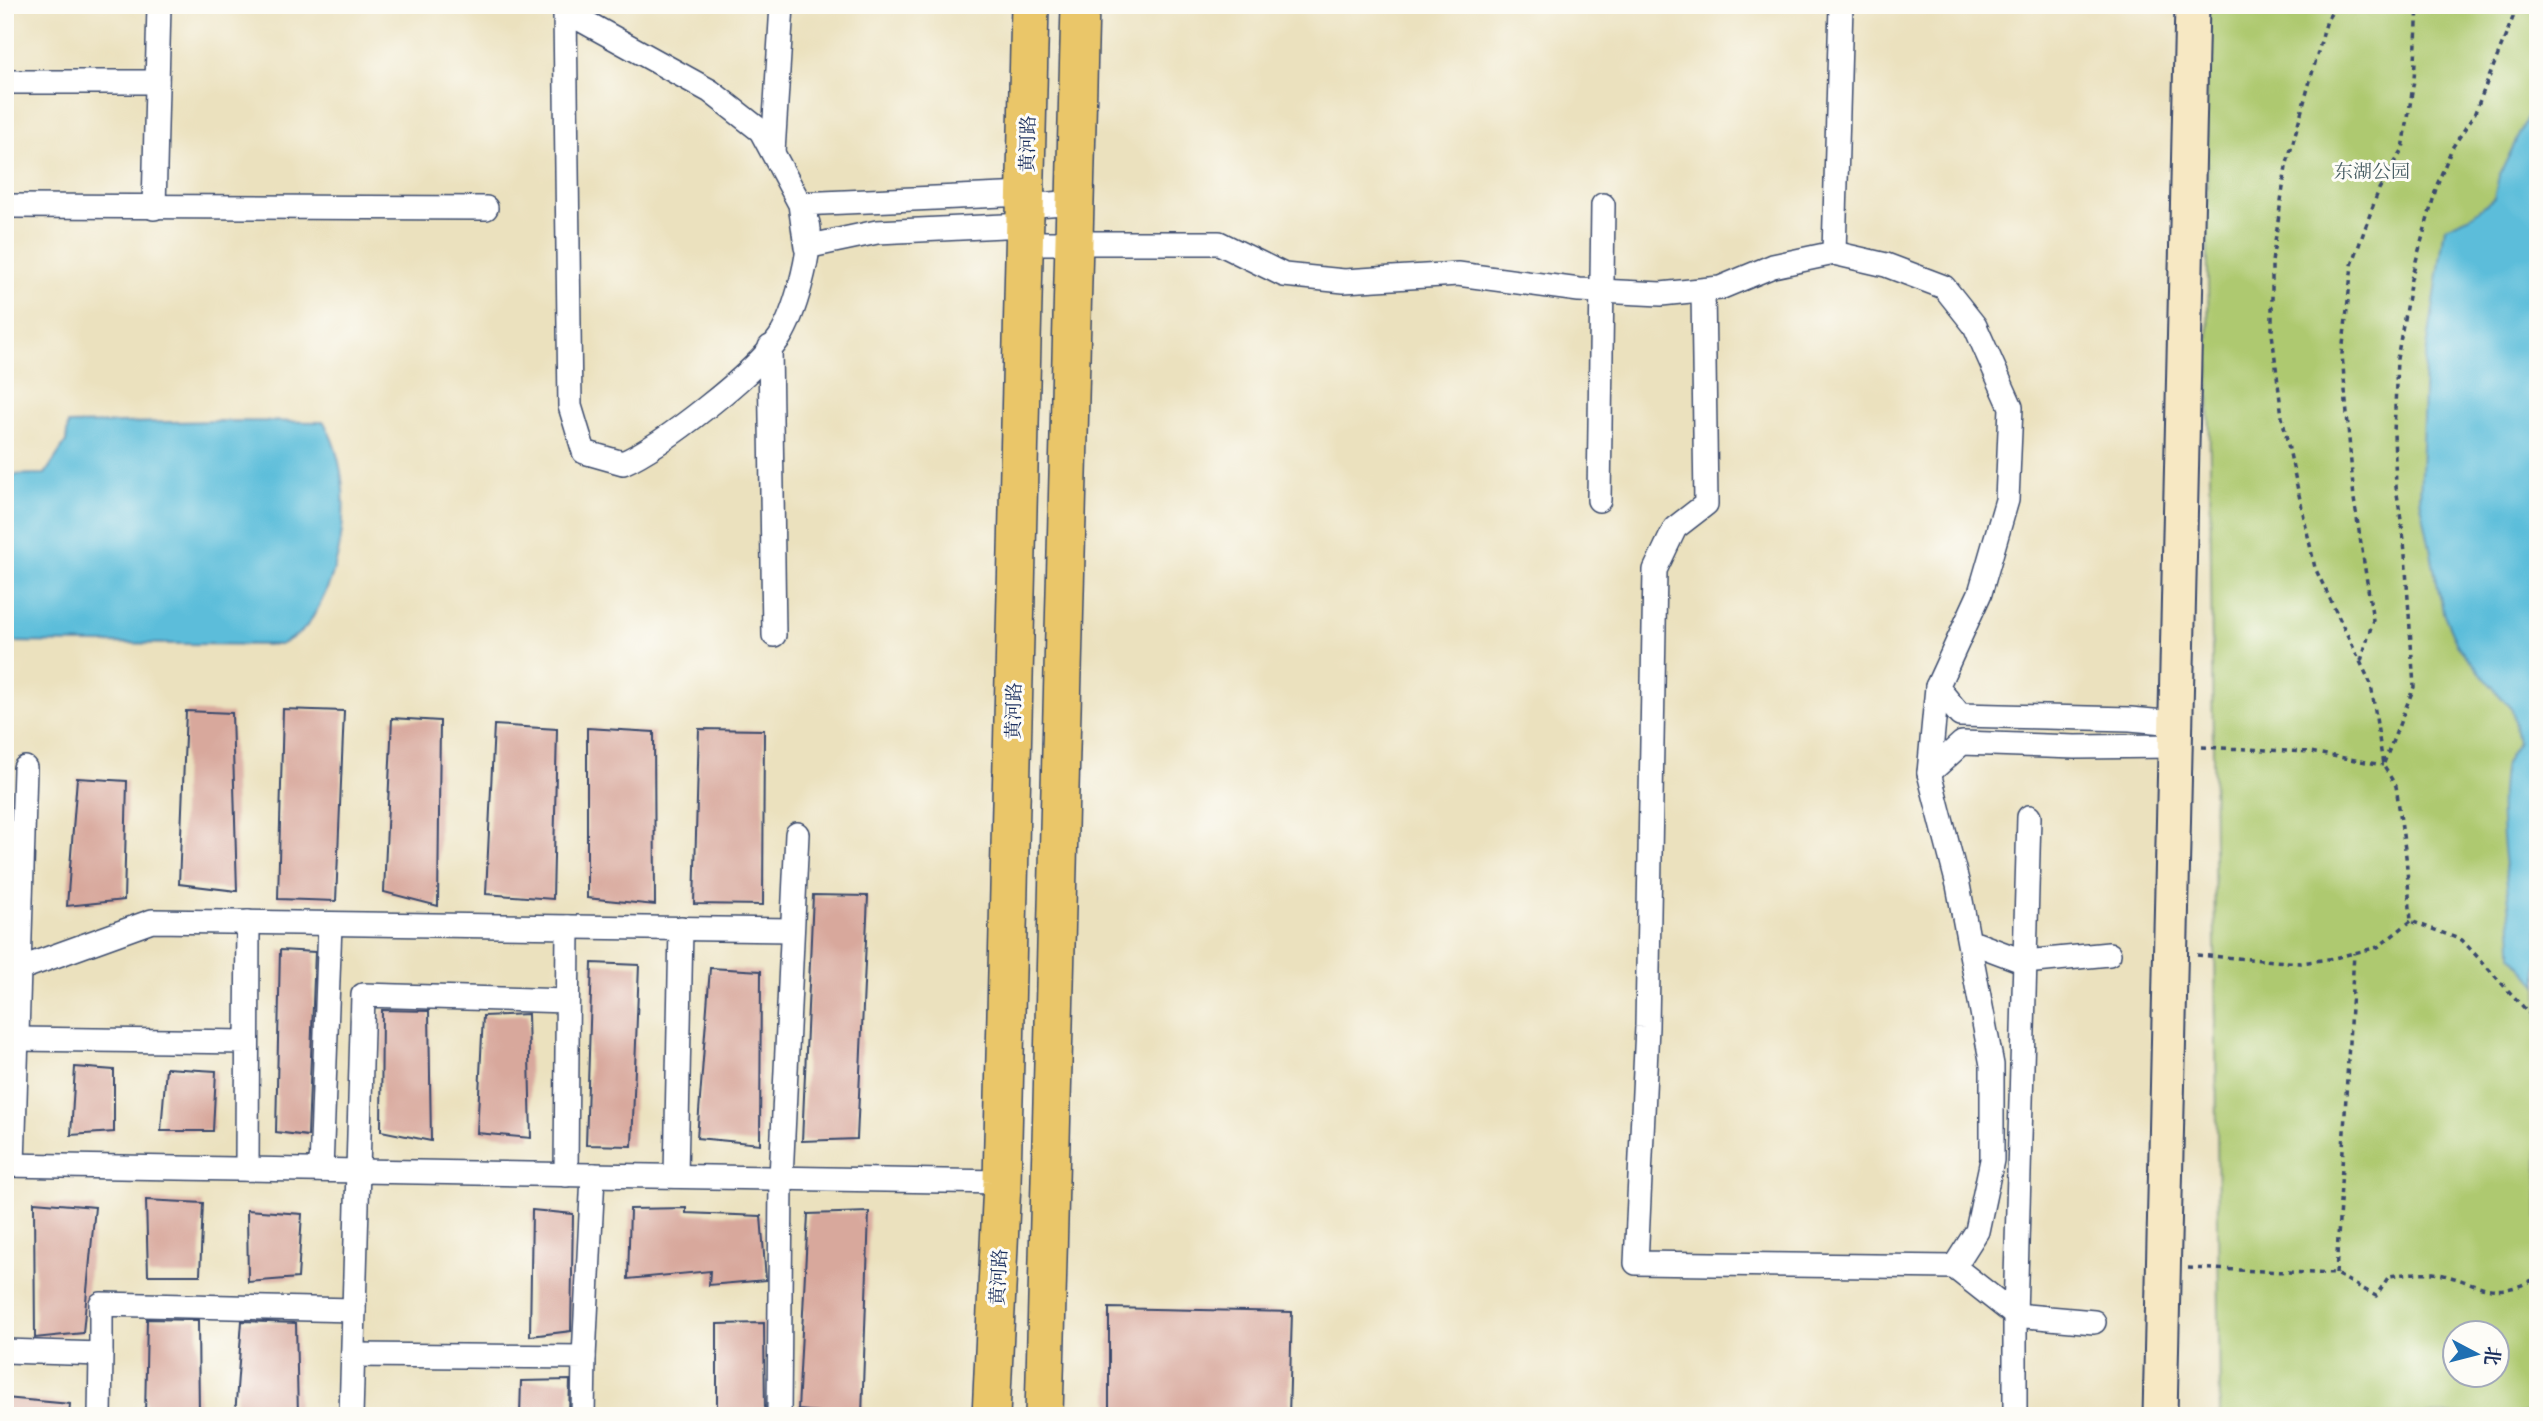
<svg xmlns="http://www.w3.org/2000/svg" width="2543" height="1421" font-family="'Libre Caslon Text','Noto Serif SC',serif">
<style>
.green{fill:#aec970;stroke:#647c67;stroke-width:2;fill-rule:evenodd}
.water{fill:#5cbdda;stroke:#3c769c;stroke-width:2}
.building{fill:#d8a89c}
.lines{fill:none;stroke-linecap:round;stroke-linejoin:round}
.street-casing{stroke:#3a4a6c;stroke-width:26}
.secondary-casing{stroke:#3a4a6c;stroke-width:37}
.primary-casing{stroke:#3a4a6c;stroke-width:40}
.path{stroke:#3a4a6c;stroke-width:3.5;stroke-dasharray:5 5;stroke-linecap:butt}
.street{stroke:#fff;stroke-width:23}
.secondary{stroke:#f7e8c3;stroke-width:33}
.primary{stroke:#eac669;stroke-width:37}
.labels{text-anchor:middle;stroke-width:6;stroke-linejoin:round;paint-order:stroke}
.street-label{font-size:19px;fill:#1b2f5e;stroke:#fdfcf7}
.park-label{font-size:19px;fill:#475d63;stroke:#fdfcf7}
</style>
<rect width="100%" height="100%" fill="#fdfcf7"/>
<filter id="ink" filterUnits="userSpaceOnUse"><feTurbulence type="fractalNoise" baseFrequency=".0143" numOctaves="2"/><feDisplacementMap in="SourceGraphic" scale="14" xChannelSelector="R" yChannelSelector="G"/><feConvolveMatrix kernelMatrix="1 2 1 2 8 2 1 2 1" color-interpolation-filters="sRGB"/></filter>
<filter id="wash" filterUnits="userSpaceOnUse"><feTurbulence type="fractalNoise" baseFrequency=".00686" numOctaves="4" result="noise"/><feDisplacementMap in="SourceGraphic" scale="28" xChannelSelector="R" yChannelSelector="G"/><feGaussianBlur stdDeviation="1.57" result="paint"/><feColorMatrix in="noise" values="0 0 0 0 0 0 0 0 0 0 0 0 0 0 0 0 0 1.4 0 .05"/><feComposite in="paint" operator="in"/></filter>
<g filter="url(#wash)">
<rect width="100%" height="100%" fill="#ebe1be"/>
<!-- green -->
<path class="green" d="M2205 5H2538V1414L2220 1416ZM2456 1334H2498V1376H2456Z"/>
<!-- water -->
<g class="water">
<path d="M2538 95V985L2512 956C2513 895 2494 831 2503 770 2504 761 2513 750 2518 742L2512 710 2457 645 2443 612 2420 499 2425 363 2445 227 2471 216 2494 198 2499 176Z"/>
<path d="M224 421 324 422C357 483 346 572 306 627 300 635 288 640 280 645L5 642V475L45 474 66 442 68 424Z"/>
</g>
<g id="blocks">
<!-- building -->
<g class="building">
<path d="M283 709 344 711 336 901 278 899Z"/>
<path d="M186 711 232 713 237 891 179 884Z"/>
<path d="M392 718 440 721 438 906 384 892Z"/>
<path d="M494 725 557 729 553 899 486 894Z"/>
<path d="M587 728 654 732 655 905 587 898Z"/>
<path d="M699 729 764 730 763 905 694 904Z"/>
<path d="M77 778 127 781 124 900 67 906Z"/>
<path d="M813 895 868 896 857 1139 802 1141Z"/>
<path d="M280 950 315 952 308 1136 276 1132Z"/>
<path d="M592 963 639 965 632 1146 586 1145Z"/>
<path d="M710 968 761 971 760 1144 697 1138Z"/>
<path d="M382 1010 429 1011 431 1141 381 1131Z"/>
<path d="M528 1014 531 1138 477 1133 483 1016Z"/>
<path d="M75 1067 114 1070V1132L71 1135Z"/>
<path d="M166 1068 216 1071 213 1131H161Z"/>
<path d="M146 1200 203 1203 200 1275H148Z"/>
<path d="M34 1202 95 1207 83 1333 35 1338Z"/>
<path d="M686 1208V1213L761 1216 766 1280 709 1285 710 1271 628 1279 630 1209Z"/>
<path d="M247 1210 302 1214 298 1278 248 1282Z"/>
<path d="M532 1210 573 1214 571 1331 530 1336Z"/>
<path d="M869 1212 862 1416 798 1410 808 1214Z"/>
<path d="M1109 1308 1292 1312 1289 1416H1109Z"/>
<path d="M147 1319 198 1320 199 1416H145Z"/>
<path d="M242 1321 296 1323 298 1416H235Z"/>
<path d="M764 1323 765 1416H717V1324Z"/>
<path d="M570 1380 569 1416H520L521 1381Z"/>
<path d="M5 1398 70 1404 69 1416H5Z"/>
</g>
</g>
</g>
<g filter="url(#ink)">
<use href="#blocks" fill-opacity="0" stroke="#3a4a6c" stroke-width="2"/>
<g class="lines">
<!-- street casing -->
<g class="street-casing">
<g id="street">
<path d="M5 82H157"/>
<path d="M773 152 782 5"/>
<path d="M5 206 486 208"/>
<path d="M1025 206 1075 202"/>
<path d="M154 208 159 5"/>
<path d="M1025 225 877 232 806 247 800 204C803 212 809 221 809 229 810 257 795 313 780 337 754 374 663 445 623 463L584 452 570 406 565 11 710 91 761 131 800 204 1026 194"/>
<path d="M1024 243H1219L1284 275 1344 281 1458 274 1579 290 1661 294 1720 288 1773 266 1834 253 1886 265 1944 287 1975 326 2011 407 2007 500 1980 593 1937 687 1929 773 1958 885 1992 1065V1160L1977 1231 1954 1267 1636 1263 1647 1027 1655 570 1675 528 1706 504 1703 290"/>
<path d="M1834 253 1841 5"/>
<path d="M770 347 774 635"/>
<path d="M1599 500 1603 205"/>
<path d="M1937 687 1960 715 2130 719 2176 723"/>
<path d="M1929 773 1962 743 2075 747 2175 746"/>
<path d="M1977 944 2025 962 2109 954"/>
<path d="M19 969 25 768"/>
<path d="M17 1039 247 1042 248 922 247 1169"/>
<path d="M5 1165 1002 1182"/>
<path d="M13 1165 19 969 152 921 792 930"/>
<path d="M321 1170 330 924"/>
<path d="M566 1175 568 927"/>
<path d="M676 1176 681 928"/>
<path d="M1954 1267 2015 1315 2029 817"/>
<path d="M5 1351 101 1354V1304L354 1310 363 995 567 1001"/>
<path d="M354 1355 584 1357 583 1416"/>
<path d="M584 1357 593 1175"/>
<path d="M100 1416 101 1354"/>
<path d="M351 1416 354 1310"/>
<path d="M779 1416 781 1178 797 834"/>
<path d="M2015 1416V1315L2094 1322"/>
</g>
</g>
<!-- secondary casing -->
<g class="secondary-casing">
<path id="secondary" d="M2160 1416 2192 5"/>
</g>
<!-- primary casing -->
<g class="primary-casing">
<g id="primary">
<path d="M991 1416 1002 1182 1030 5"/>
<path d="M1044 1416 1080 5"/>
</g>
</g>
<!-- path -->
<g class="path">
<path d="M2336 5 2327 20 2286 167 2272 262V333L2282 417 2315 568 2371 684 2383 765 2396 786 2406 856 2411 921 2462 940 2538 1023"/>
<path d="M2361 661 2373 620 2354 499 2342 354 2352 265 2379 189 2403 149 2414 80 2418 5"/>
<path d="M2202 747 2310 752 2383 765"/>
<path d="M2384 763 2414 687 2404 540 2396 487 2394 433 2397 359 2411 279 2437 185 2452 148 2474 115 2518 5"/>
<path d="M2197 955 2301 963 2334 958 2378 947 2411 921"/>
<path d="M2188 1268 2336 1274 2376 1296 2389 1276C2403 1274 2418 1272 2433 1273 2478 1280 2491 1304 2538 1277"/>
<path d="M2336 1274 2354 953"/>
</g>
<!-- street -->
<use href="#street" class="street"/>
<!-- secondary -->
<use href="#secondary" class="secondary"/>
<!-- primary -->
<use href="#primary" class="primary"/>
</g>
</g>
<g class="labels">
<!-- street labels -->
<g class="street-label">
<text transform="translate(1027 144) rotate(-89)" y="7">黄河路</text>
<text transform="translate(1013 711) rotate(-89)" y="7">黄河路</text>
<text transform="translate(998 1277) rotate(-87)" y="7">黄河路</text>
</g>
<!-- park labels -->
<g class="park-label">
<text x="2372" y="178">东湖公园</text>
</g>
</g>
<!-- margin -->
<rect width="2543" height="1421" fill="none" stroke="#fdfcf7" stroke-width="28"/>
<!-- north arrow -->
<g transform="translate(2476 1354) rotate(97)"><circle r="33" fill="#fdfcf7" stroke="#a3aaba" stroke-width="2"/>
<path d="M0-5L12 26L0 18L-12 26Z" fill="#1f6fb2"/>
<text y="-10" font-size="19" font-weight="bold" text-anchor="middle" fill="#1b2f5e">北</text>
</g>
</svg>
